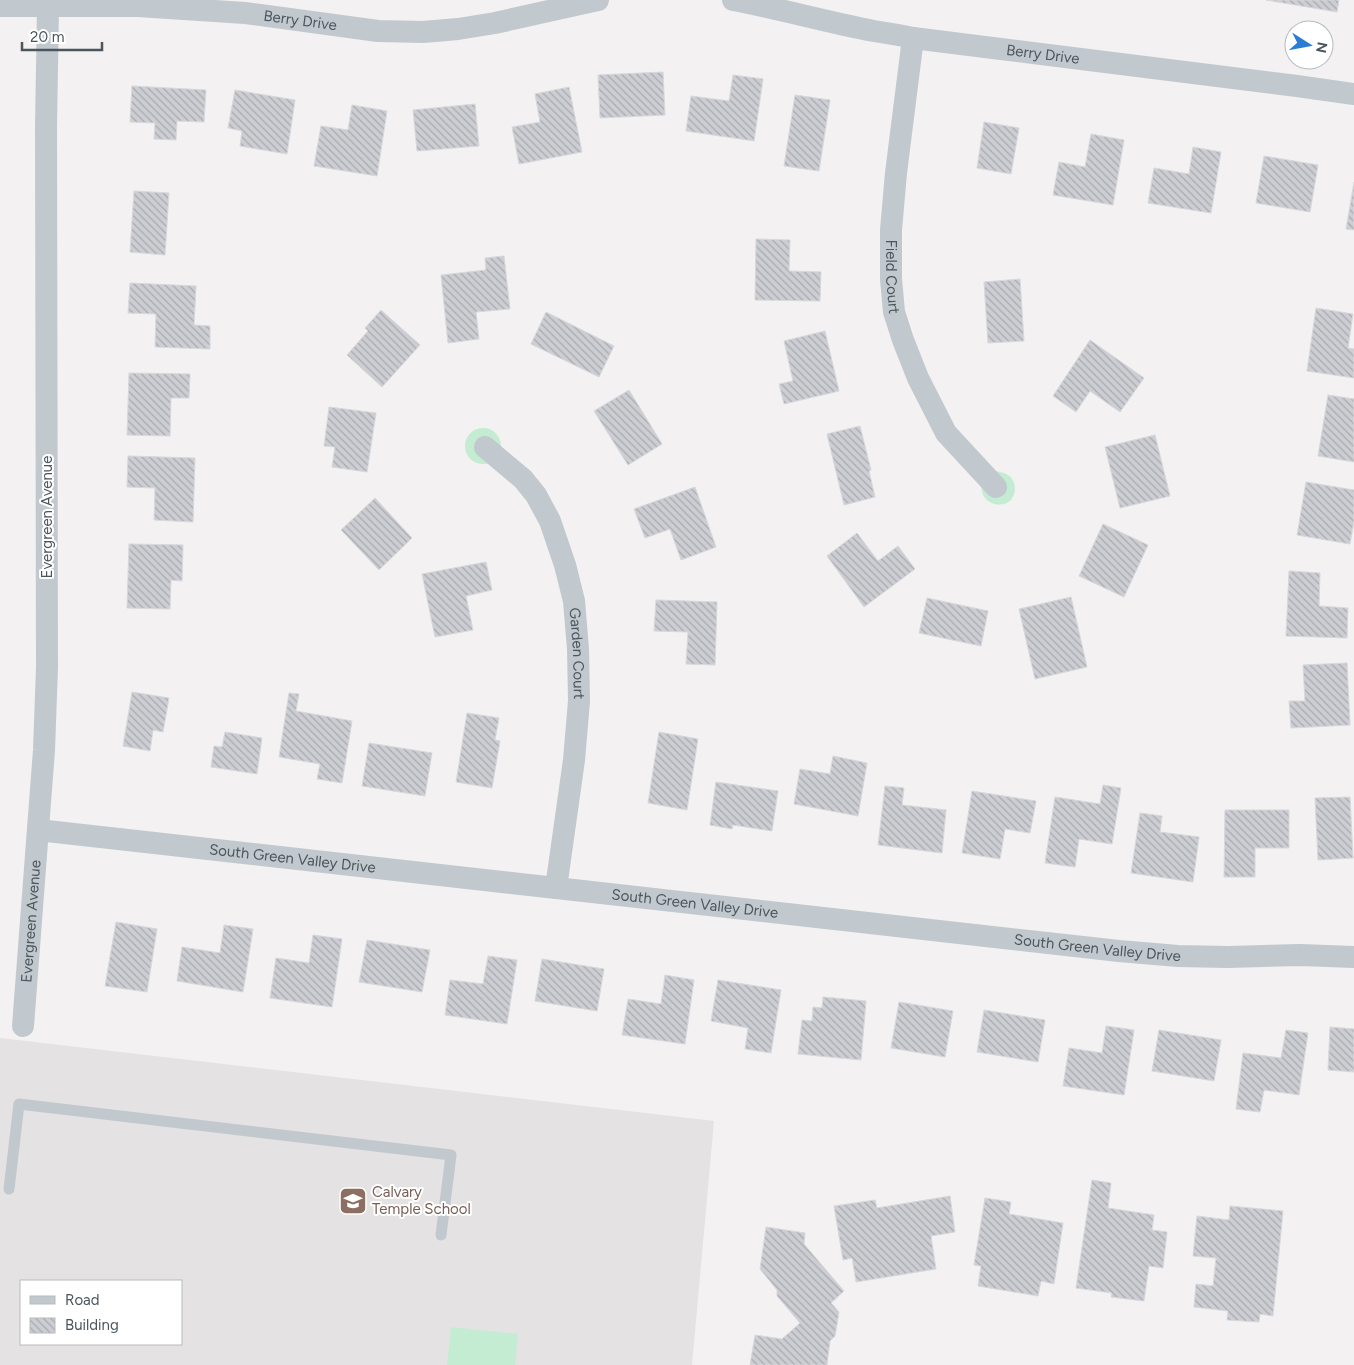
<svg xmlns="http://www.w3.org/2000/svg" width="1354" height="1365" font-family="Figtree,sans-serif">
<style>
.education{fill:#e4e2e3;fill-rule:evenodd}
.grass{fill:#c4ecd2}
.building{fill:url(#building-back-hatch);stroke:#d6d8dc}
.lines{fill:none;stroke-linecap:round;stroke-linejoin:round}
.service{stroke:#c1c9ce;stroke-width:11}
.minor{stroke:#c1c9ce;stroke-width:22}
.labels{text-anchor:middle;stroke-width:4;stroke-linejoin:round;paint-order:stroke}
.street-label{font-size:15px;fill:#4b555d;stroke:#fff}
.education-label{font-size:15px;fill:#785e54;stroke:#fff;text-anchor:start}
</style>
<defs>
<pattern id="building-back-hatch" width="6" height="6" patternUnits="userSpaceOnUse" patternTransform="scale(1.25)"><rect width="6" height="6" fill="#ccced3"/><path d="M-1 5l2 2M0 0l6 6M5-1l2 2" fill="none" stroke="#a8aaae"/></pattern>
</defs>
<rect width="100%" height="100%" fill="#f3f1f1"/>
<!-- education -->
<path class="education" d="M0 1038 714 1121 692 1365H0ZM21 1281H181V1344H21Z"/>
<!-- grass -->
<g class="grass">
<circle cx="483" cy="446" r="18"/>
<path d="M994 471C1005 472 1015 476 1015 489 1015 493 1013 497 1011 500 1002 509 985 504 982 492 981 489 982 486 982 484Z"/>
<path d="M451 1327 518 1334 515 1365H447Z"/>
</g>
<!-- building -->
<g class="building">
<path d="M1266 0H1339L1337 12Z"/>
<path d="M663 72 665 115 600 118 598 75Z"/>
<path d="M733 75 763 79 754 141 686 131 691 96 729 101Z"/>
<path d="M132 86 206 90 204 122 177 121 176 140 154 139 155 123 130 122Z"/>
<path d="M569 87 582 152 519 164 512 127 540 122 535 94Z"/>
<path d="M235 90 295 100 287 154 240 146 242 131 228 128Z"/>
<path d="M795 95 830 100 819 171 784 166Z"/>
<path d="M475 104 479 146 417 151 413 110Z"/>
<path d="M352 105 387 111 377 176 314 166 321 126 348 130Z"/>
<path d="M984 122 1019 128 1011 174 977 168Z"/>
<path d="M1091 134 1124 140 1113 205 1053 195 1059 162 1085 167Z"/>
<path d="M1193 147 1221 152 1211 213 1148 203 1154 168 1189 174Z"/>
<path d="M1264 156 1318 165 1310 212 1256 203Z"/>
<path d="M1354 182V230L1346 229Z"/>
<path d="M134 191 169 193 165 255 130 252Z"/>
<path d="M756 239 790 240 789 271 821 272 820 301 755 300Z"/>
<path d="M504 256 510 309 476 312 479 339 448 343 441 275 486 270 485 258Z"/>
<path d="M1020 279 1024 341 988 343 984 282Z"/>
<path d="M130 283 196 286 194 325 210 326V349L155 347 156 314 128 313Z"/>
<path d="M1316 308 1353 314 1348 348 1354 349V378L1307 371Z"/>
<path d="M381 310 420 345 382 387 347 355 368 331 365 328Z"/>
<path d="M546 312 614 346 599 377 531 344Z"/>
<path d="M825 331 839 391 784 404 779 384 793 381 784 341Z"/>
<path d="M1090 340 1144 378 1120 412 1090 391 1076 412 1053 396Z"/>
<path d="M129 373 190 374 189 398H171L170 436 127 435Z"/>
<path d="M629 390 662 444 628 465 594 411Z"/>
<path d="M1328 395 1354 399V462L1318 456Z"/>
<path d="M329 407 376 413 367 472 332 467 335 447 324 446Z"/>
<path d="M860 426 871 470 869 471 875 497 844 505 827 434Z"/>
<path d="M1155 435 1170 496 1120 508 1105 447Z"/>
<path d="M128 456 195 458 193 522 154 520 155 488 127 487Z"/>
<path d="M1306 482 1354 490V521L1350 544 1297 535Z"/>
<path d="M695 487 716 547 681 560 670 529 645 538 634 509Z"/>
<path d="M375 498 412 538 379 570 341 530Z"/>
<path d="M1103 524 1148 545 1124 597 1079 576Z"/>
<path d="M857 533 878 561 898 546 915 569 864 607 827 556Z"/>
<path d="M129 544 183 545 182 581 171 580 170 609 127 608Z"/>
<path d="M486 562 492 590 466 596 473 630 435 637 422 574Z"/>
<path d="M1289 571 1320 573 1319 606 1348 608 1347 638 1286 636Z"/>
<path d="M1071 597 1087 667 1035 679 1019 609Z"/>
<path d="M927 598 988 611 981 646 919 633Z"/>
<path d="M656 600 717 602 715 665 686 664 688 632 654 631Z"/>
<path d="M1347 663 1350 725 1291 728 1289 701H1305L1303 665Z"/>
<path d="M132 692 169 698 163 732 153 730 150 751 123 746Z"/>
<path d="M289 693 299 694 296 711 352 721 342 783 317 779 320 764 279 757Z"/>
<path d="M467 713 499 718 495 740 500 741 492 788 456 782Z"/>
<path d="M225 732 262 738 257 774 211 767 214 746 222 747Z"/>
<path d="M659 732 698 739 687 810 648 803Z"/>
<path d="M369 743 432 753 425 796 362 786Z"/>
<path d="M833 756 867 763 858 816 794 804 800 769 830 774Z"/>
<path d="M716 782 778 791 772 831 733 825 732 829 710 825Z"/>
<path d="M1103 785 1121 788 1112 844 1079 839 1075 867 1045 863 1055 797 1100 804Z"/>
<path d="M885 786 904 788 902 805 946 810 942 853 878 845Z"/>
<path d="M972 791 1036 801 1030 833 1005 829 1000 859 962 853Z"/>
<path d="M1350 797 1353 858 1318 860 1315 798Z"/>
<path d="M1225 810H1289V848H1255V877H1224Z"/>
<path d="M1140 813 1162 816 1160 832 1199 837 1193 882 1131 873Z"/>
<path d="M116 922 157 929 147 992 105 986Z"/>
<path d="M224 925 253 929 243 992 177 981 182 947 220 953Z"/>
<path d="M313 935 342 939 332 1007 270 998 276 958 309 963Z"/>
<path d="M367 940 430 950 422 992 359 982Z"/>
<path d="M488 956 517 960 507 1024 445 1015 450 980 483 984Z"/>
<path d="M542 959 604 969 597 1011 535 1001Z"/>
<path d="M665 975 694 980 685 1044 622 1035 628 999 661 1004Z"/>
<path d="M718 980 781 990 771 1053 745 1049 748 1028 711 1021Z"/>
<path d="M823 997 866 1001 861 1060 798 1054 802 1020 812 1021 813 1007 822 1008Z"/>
<path d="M899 1002 953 1011 945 1057 891 1048Z"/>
<path d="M984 1010 1045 1020 1038 1062 977 1052Z"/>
<path d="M1106 1026 1134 1030 1124 1095 1063 1086 1069 1048 1102 1053Z"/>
<path d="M1330 1027 1354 1029V1072L1328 1070Z"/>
<path d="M1159 1030 1221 1040 1214 1081 1152 1071Z"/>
<path d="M1286 1030 1308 1033 1299 1095 1264 1090 1260 1112 1236 1109 1243 1053 1281 1058Z"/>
<path d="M1092 1180 1111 1183 1108 1208 1154 1215 1152 1230 1167 1232 1163 1268 1149 1266 1144 1301 1111 1297 1112 1293 1076 1288Z"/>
<path d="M950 1196 955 1232 931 1236 936 1269 856 1282 852 1258 843 1260 834 1206 875 1200 877 1208Z"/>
<path d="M985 1198 1011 1202 1009 1214 1063 1223 1054 1284 1041 1281 1038 1296 978 1286 981 1266 974 1265Z"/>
<path d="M1230 1206 1283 1211 1273 1316 1260 1314 1259 1322 1227 1320 1228 1311 1194 1307 1196 1284 1213 1286 1216 1258 1193 1256 1197 1216 1229 1220Z"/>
<path d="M766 1227 805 1233 804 1244 844 1291 831 1303 839 1312 835 1336 830 1341 827 1365H750L755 1335 782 1339 800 1323 777 1296V1290L760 1269Z"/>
</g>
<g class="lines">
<!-- service -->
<path class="service" d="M9 1189 19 1104 451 1155 441 1235"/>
<!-- minor -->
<g class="minor">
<path id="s1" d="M733 0C781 9 827 22 874 31 887 33 900 35 913 38L1297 86 1354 94"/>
<path id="s2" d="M0 6H138L245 13 378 31 423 32 458 29 495 23 598 0"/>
<path id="s3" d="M913 38 896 173 891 230V279L894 312 903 340 918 378 946 433 996 487"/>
<path id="s4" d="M485 447 523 479 536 495 550 521 565 565 574 601 578 649 579 701 574 760 556 888"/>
<path id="s5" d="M38 830 1119 951 1178 956 1228 957 1300 955 1354 957"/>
<path id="s6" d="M23 1026 44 750 47 667 46 127 48 6"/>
</g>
</g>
<!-- icons -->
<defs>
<g id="school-square" transform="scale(1.4375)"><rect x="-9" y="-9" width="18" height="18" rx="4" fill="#8d6e63" stroke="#fff"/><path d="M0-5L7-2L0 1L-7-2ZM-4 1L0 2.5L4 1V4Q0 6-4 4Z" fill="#fff"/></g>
</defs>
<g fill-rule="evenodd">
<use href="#school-square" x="353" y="1201"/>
</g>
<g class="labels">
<!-- street labels -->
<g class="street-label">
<text dy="5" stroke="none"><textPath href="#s2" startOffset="301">Berry Drive</textPath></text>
<text dy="5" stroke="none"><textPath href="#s1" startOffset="315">Berry Drive</textPath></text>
<text dy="5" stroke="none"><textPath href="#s3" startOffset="240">Field Court</textPath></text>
<text transform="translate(47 517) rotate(-90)" y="5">Evergreen Avenue</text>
<text dy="5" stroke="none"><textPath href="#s4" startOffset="236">Garden Court</textPath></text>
<text dy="5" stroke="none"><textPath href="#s5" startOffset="256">South Green Valley Drive</textPath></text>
<text dy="5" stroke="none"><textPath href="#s5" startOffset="661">South Green Valley Drive</textPath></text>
<text dy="5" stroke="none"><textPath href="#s6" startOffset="105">Evergreen Avenue</textPath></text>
<text dy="5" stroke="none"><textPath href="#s5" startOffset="1066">South Green Valley Drive</textPath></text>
</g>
<!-- education labels -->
<g class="education-label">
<text x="372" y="1197">Calvary<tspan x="372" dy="17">Temple School</tspan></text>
</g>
</g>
<!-- legend -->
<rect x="20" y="1280" width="162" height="65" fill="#ffffff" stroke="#b7bbbe"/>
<rect x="30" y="1296" width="25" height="8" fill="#c1c9ce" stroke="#b7bbbe"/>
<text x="65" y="1305" font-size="15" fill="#4b555d">Road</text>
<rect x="30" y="1318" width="25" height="15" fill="url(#building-back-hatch)" stroke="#b7bbbe"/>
<text x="65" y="1330" font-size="15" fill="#4b555d">Building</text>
<!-- north arrow -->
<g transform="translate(1309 45) rotate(101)"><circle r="24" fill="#ffffff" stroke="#b7bbbe"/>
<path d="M0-4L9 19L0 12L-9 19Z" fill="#2a7dd5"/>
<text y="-8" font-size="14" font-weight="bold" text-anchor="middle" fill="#4b555d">N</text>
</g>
<!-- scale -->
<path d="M22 42v8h80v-8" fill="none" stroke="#4b555d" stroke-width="2.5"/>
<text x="30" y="42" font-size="15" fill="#4b555d" stroke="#ffffff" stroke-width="4" paint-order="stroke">20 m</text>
</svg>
